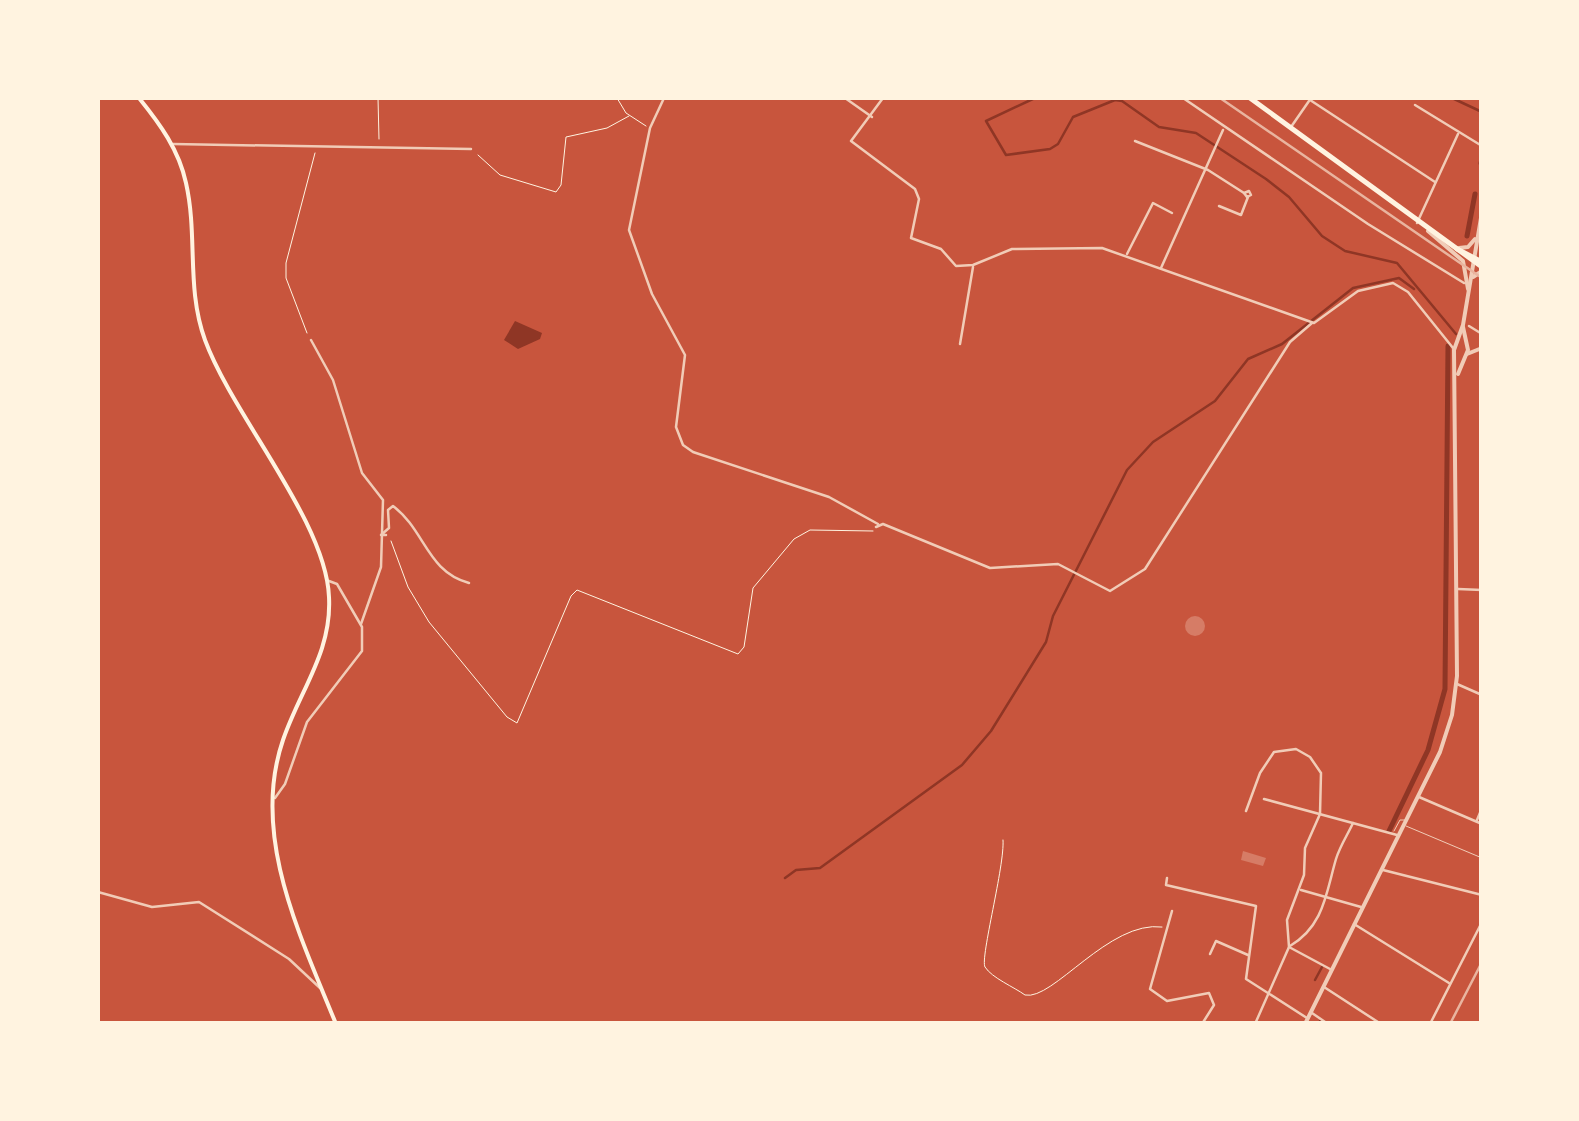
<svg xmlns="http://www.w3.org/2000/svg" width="1579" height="1121" font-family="'Space Grotesk',sans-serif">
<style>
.water{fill:#8f3625}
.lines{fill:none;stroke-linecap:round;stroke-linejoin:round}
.stream{stroke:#8f3625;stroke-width:2.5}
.canal{stroke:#8f3625;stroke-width:5}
.building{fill:#d67c66}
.path{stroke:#fff3e0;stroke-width:1}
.service{stroke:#f1ccb7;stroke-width:1}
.minor{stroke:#f1ccb7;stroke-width:2.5}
.tertiary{stroke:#f1ccb7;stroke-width:4}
.secondary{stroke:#fff3e0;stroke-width:4}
.primary{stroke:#fff3e0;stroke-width:5}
.rail{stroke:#e9b49f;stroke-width:2.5}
</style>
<rect width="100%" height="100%" fill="#c8553d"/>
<!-- water -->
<path class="water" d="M515 321 542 333 540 339 518 349 504 340Z"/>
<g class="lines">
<!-- stream -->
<g class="stream">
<path d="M1035 98 986 121 1006 155 1050 149 1058 144 1073 117 1115 100 1122 101 1159 127 1196 133 1266 179 1289 197 1322 236 1345 251 1397 263 1456 334"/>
<path d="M1452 98 1482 112"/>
<path d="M1481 355 1482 356"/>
<path d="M1482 510V549"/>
<path d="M785 878 796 870 820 868 962 765 991 731 1046 642 1053 616 1127 470 1153 442 1215 401 1248 359 1282 344 1353 288 1399 278 1414 289"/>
<path d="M1315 980 1322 967"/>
<path d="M1320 1021 1323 1024"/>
</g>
<!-- canal -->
<g class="canal">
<path d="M1481 163 1482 159"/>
<path d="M1467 236 1475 194"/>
<path d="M1389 831 1428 750 1445 689 1448 346"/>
</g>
</g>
<!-- building -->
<g class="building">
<circle cx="1195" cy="626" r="10"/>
<path d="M1243 851 1266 858 1263 866 1241 860Z"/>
</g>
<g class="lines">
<!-- path -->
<g class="path">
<path d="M378 98 379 139"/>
<path d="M617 98 626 113 646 126"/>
<path d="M478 155 500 175 556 192 561 185 566 137 607 128 629 116"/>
<path d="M307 333 286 278V263L315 153"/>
<path d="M391 541 408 587 429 622 507 717 517 723 571 596 577 590 738 654 744 647 753 588 794 539 810 530 873 531"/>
<path d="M1003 840C1005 865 980 958 985 967 992 978 1014 987 1025 995 1053 1001 1109 920 1162 927"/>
</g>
<!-- service -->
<g class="service">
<path d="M1406 826 1482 858"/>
<path d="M1394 831 1400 820H1405"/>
</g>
<!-- minor -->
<g class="minor">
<path d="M664 98 650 128 629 230 652 294 685 355 676 427 683 445 693 452 829 497 878 524"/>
<path d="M845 98 872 117"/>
<path d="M883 98 851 141 915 189 919 199 911 238 941 249 956 266 973 265 1012 249 1102 248 1314 323 1358 291 1393 283 1408 292 1453 348"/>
<path d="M1183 98 1368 224 1464 283"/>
<path d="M1307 98 1435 182"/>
<path d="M1415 105 1482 146"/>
<path d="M1291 127 1309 101"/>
<path d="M1135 141 1208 170 1244 193"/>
<path d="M173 144 471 149"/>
<path d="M1249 191 1251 195 1247 197 1244 193Z"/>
<path d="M1219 206 1241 215 1248 197"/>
<path d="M1417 223 1458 134"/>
<path d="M1127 254 1153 203 1172 213"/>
<path d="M1161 268 1223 130"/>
<path d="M1469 326 1482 334"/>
<path d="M311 340 333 380 362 473 383 500 381 567 361 624"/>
<path d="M960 344 973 267"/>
<path d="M876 527 883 524 990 568 1058 564 1110 591 1145 569 1290 342 1312 323"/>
<path d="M386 535H381L389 528 388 510 393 506C425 530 427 572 469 583"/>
<path d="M1458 589 1482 590"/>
<path d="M1457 684 1482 695"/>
<path d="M1419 797 1482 824"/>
<path d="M275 798 285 784 307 722 362 651V627L337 584 329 581"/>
<path d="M1264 799 1397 835"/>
<path d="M1246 811 1260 773 1274 752 1296 749 1310 757 1321 773 1320 814 1305 848 1304 875 1287 920 1289 947 1255 1024"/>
<path d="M1477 820 1482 808"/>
<path d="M1383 870 1482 895"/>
<path d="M1167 878 1166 885 1256 906 1246 979 1307 1018"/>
<path d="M1301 890 1361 907"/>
<path d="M98 892 152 907 199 902 289 959 320 988"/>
<path d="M1172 911 1150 989 1167 1001 1209 993 1214 1005 1202 1024"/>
<path d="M1354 924 1449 983"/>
<path d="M1290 946C1324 926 1326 893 1336 859 1340 846 1348 834 1353 823"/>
<path d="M1289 947 1330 969"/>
<path d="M1210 954 1216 941 1248 955"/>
<path d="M1324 987 1381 1024"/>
<path d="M1312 1013 1328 1024"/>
<path d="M1430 1024 1482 922"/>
</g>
<!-- tertiary -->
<g class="tertiary">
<path d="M1428 231 1463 261 1468 289"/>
<path d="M1459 248 1468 247 1475 239"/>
<path d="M1473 277 1482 271"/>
<path d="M1467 354 1482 348"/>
<path d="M1458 374 1468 350 1463 327"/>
<path d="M1305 1024 1440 752 1452 715 1457 676 1454 350 1463 325 1482 212"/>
</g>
<!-- secondary -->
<path class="secondary" d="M139 98C160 124 179 150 186 183 198 236 186 288 205 340 233 416 326 521 329 597 332 652 300 690 283 740 250 836 301 937 336 1024"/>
<!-- primary -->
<g class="primary">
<path d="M1250 98 1482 267"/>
<path d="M1457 249 1482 262"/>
</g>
<!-- rail -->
<g class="rail">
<path d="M1220 98 1482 278"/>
<path d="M1450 1024 1482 962"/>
</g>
</g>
<!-- border -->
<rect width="1579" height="1121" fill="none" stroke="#fff3e0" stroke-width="200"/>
</svg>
